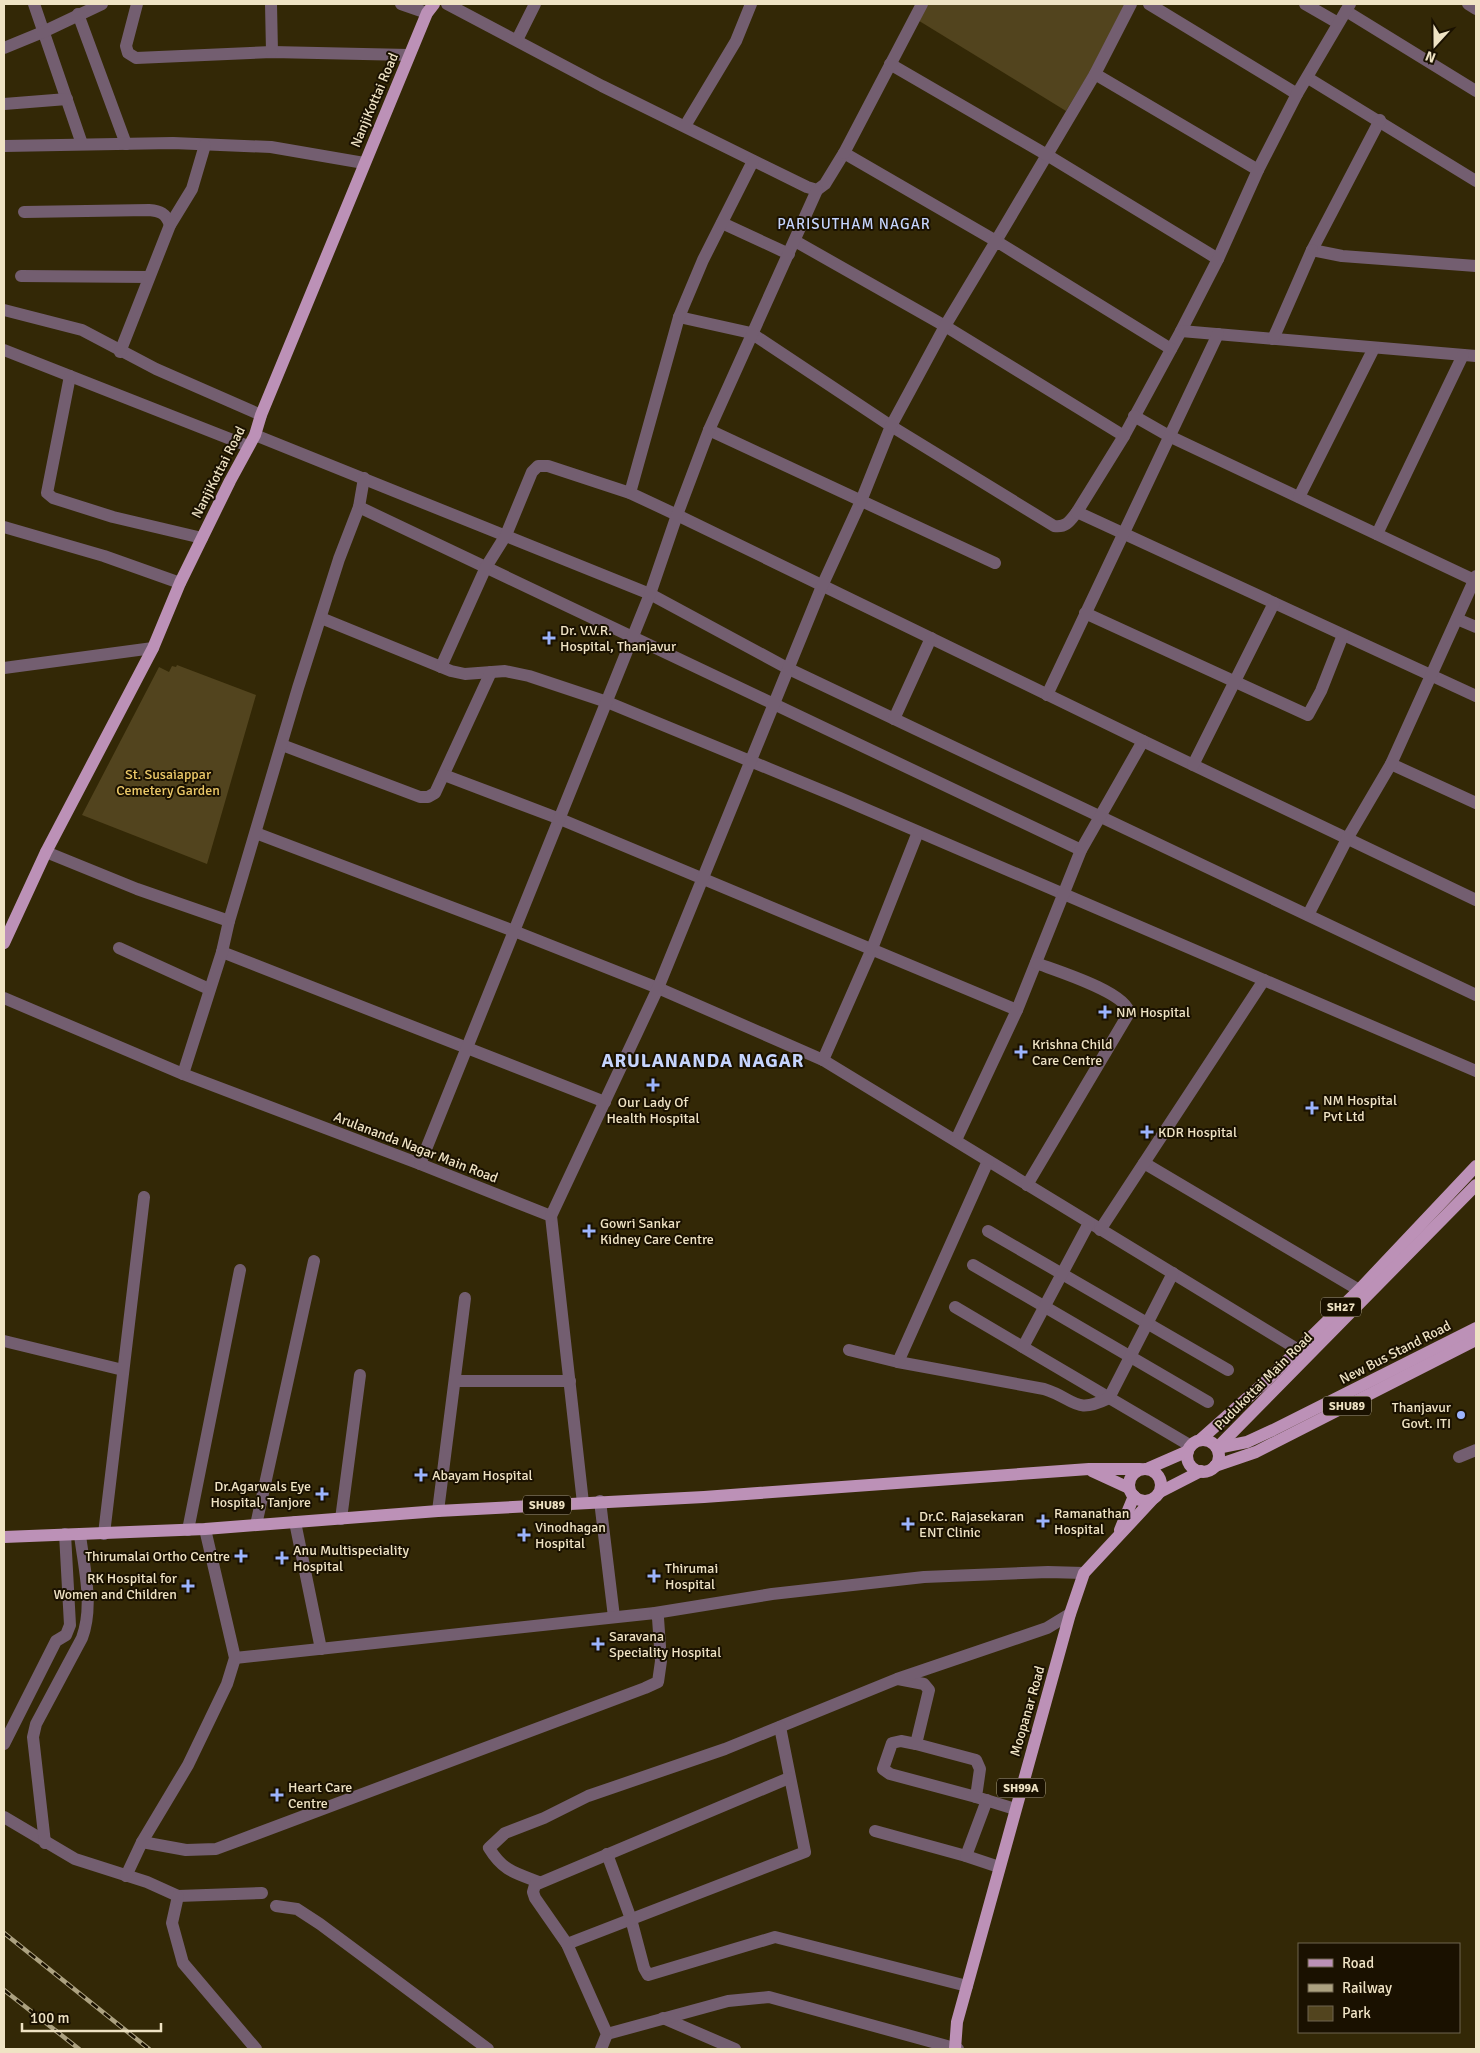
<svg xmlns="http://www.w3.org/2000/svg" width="1480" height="2053" font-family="Signika,sans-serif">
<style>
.green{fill:#52441e}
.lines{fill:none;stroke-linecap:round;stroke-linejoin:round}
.minor{stroke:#735e70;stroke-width:12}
.major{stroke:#bc91b7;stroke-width:12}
.rail-casing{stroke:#aca180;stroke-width:4.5}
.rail{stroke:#1a1100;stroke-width:2.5;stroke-dasharray:8;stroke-linecap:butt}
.poi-dot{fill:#9cb4fd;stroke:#1a1100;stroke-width:2}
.labels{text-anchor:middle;stroke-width:4;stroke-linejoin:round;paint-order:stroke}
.shield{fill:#1a1100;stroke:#afa489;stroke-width:1}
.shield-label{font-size:12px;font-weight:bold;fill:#efe3c4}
.street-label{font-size:14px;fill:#efe3c4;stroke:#1a1100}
.poi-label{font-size:14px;fill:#efe3c4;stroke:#1a1100;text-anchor:start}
.park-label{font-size:14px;fill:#ecc968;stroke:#1a1100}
.neighbourhood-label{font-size:15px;letter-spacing:1px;fill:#c5d4fd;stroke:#1a1100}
.district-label{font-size:19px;font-weight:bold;letter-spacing:1px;fill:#c5d4fd;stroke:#1a1100}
</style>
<rect width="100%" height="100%" fill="#332806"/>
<!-- green -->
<g class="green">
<path d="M925 4H1131L1066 111 916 19Z"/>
<path d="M177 665 256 695 207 864 82 815 159 667 169 672 172 666 176 667Z"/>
</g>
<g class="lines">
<!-- minor -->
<g class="minor">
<path d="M34 4 82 144"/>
<path d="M137 4 126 46 128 53 136 58 272 52 409 55"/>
<path d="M271 4 272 52"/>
<path d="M401 4 427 13"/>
<path d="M447 4 602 86 807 187 817 190 825 184 844 153 996 241 1095 74 1131 4"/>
<path d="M1149 4 1297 94"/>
<path d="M1305 4 1338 23"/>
<path d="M1468 4 1476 9"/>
<path d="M1346 11 1476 91"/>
<path d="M78 14 126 144"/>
<path d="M517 40 535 4"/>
<path d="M4 48 43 32 102 4"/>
<path d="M890 64 1047 155 1218 259"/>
<path d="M1095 74 1258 170"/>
<path d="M1308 78 1476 181"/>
<path d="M4 104 67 99"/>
<path d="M1380 120 1312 250 1342 256 1476 266"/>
<path d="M685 126 736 41 751 4"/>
<path d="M4 146 173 143 271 147 364 163"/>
<path d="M844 153 922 4"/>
<path d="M24 212 149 210C160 211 166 213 170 225"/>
<path d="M722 223 789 254"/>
<path d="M795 241 945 326 1124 436"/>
<path d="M21 276 149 277"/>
<path d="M4 310 82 330 156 369 261 415"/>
<path d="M679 317 751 333 891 426 1054 526C1066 528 1070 521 1077 512L1124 436 1181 331 1218 259 1258 170 1297 94 1350 4"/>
<path d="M1181 331 1476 356"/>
<path d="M1273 339 1312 250"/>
<path d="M4 350 248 446"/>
<path d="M120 352 170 225 192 189 205 145"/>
<path d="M70 376 47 493 53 498 113 517 202 538"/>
<path d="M1134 416 1169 436 1474 580"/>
<path d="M709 430 995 563"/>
<path d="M255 435 650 594 789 669 1476 995"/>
<path d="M630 493 679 317 703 260 753 161"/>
<path d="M1299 497 1374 348"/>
<path d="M359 507 1081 850"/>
<path d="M1077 512 1476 696"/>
<path d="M4 527 104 556 180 583"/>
<path d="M1377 534 1463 355"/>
<path d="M1085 613 1308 715 1321 691 1343 635"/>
<path d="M321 618 451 671 465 674 505 671 529 676 607 702 840 798 1476 1071"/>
<path d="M1457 619 1476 627"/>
<path d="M441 667 486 567 506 535 532 472 538 466H548L630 493 677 515 1143 741 1476 900"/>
<path d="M4 668 153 648"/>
<path d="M1047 695 1218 334"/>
<path d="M894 719 931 638"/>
<path d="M282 745 420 797H428L435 793 491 672"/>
<path d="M1391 764 1476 803"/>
<path d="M1193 765 1274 603"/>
<path d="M444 775 560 819 1017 1010"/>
<path d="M256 833 514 931 658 988 823 1060 1297 1349 1306 1357"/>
<path d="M46 852 137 889 229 921"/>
<path d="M1308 915 1347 839 1391 764 1476 576"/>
<path d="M119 948 209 989"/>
<path d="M222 952 605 1102"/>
<path d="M4 998 183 1074 420 1164 551 1216 583 1503"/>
<path d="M823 1060 871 951 918 832"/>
<path d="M183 1074 222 952 229 921 298 688 339 559 359 507 364 478"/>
<path d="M956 1140 1017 1010 1081 850 1143 741"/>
<path d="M1144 1163 1359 1290"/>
<path d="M420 1164 650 594 677 515 709 430 817 190"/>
<path d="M1027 1185 1129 1013C1127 992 1054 970 1036 963"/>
<path d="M551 1216 658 988 822 586 861 501 891 426 945 326 996 241 1171 349"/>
<path d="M1100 1230 1264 980"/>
<path d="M988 1231 1228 1370"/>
<path d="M973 1265 1208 1402"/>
<path d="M955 1307 1191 1446"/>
<path d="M4 1341 123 1370"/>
<path d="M1023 1347 1089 1223"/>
<path d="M849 1350 898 1362 1044 1389C1076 1399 1074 1415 1109 1398L1173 1273"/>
<path d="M898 1362 988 1161"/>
<path d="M455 1381H570"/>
<path d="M1459 1457 1476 1450"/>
<path d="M600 1501 614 1617"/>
<path d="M438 1511 465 1298"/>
<path d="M341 1519 360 1375"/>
<path d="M295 1522 321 1649"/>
<path d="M256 1525 314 1261"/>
<path d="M188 1530 240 1270"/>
<path d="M104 1534 144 1197"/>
<path d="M235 1658 655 1613 772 1594 924 1577 1048 1572 1084 1573"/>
<path d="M898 1679 924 1684 929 1690 916 1744 976 1760 980 1769 976 1797 1015 1809"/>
<path d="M4 1744 56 1641 66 1635 70 1625 65 1534"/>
<path d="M916 1744 901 1741 892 1743 883 1769 890 1774 976 1797"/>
<path d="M4 1817 75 1859 147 1882 178 1896 262 1893"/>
<path d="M875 1831 966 1856 999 1867"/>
<path d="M142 1842 186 1850 216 1849 645 1688 658 1682 661 1661 658 1618 655 1613"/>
<path d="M45 1843 33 1737 36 1724 82 1638C94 1606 84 1568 80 1535"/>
<path d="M607 1854 631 1919 644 1968 648 1975 775 1937 967 1986"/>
<path d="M966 1856 987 1800"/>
<path d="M126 1876 142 1842 188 1765 227 1684 235 1658 205 1529"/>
<path d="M539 1882C515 1873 503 1871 489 1848L505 1833 544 1818 588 1796 725 1749 897 1679 1047 1628 1070 1614"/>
<path d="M178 1896 172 1923 183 1963 256 2049"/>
<path d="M276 1906 297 1909 320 1924 488 2049"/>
<path d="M567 1944 805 1852 780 1727"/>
<path d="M663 2018 735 2049"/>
<path d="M607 2034 728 2001 769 1997 958 2049"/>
<path d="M601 2049 607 2034 567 1944 535 1898 533 1892 535 1885 789 1778"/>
</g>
<!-- major -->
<g class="major">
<path d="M4 943 46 852 153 648 180 583 230 481 255 435 261 415 427 13 434 4"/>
<path d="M1200 1440 1263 1384 1359 1290 1476 1166"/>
<circle cx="1203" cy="1456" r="16"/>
<path d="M1217 1448 1476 1185"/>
<path d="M1217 1448 1247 1442 1273 1430 1476 1328"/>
<path d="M1215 1466 1256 1452 1476 1340"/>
<path d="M1149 1468 1188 1451"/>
<circle cx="1145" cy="1485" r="16"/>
<path d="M1092 1471 1129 1488"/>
<path d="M1160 1492 1201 1471"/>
<path d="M1120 1530 1134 1496"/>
<path d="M4 1537 205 1529 438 1511 704 1497 1089 1469H1140"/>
<path d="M955 2049 957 2022 1070 1614 1084 1573 1152 1500"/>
</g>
<!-- rail casing -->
<g class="rail-casing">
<g id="rail">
<path d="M4 1933 149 2049"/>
<path d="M4 1990 79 2049"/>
</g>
</g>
<!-- rail -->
<use href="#rail" class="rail"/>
</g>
<!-- markers -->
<g class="poi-dot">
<path d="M546.5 630.5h5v5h5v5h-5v5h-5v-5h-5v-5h5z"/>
<path d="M1102.5 1004.5h5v5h5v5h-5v5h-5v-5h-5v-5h5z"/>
<path d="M1018.5 1044.5h5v5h5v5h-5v5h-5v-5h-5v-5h5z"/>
<path d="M650.5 1077.5h5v5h5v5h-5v5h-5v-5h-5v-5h5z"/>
<path d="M1309.5 1100.5h5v5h5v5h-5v5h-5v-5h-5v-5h5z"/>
<path d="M1144.5 1124.5h5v5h5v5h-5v5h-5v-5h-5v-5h5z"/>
<path d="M586.5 1223.5h5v5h5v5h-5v5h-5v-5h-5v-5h5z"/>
<circle cx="1461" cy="1415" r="5"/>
<path d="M418.5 1467.5h5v5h5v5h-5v5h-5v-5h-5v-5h5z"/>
<path d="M319.5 1486.5h5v5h5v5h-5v5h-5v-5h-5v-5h5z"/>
<path d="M1040.5 1513.5h5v5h5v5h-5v5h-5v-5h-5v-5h5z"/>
<path d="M905.5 1516.5h5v5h5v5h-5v5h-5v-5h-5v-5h5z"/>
<path d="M521.5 1527.5h5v5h5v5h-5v5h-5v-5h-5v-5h5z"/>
<path d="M238.5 1548.5h5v5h5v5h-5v5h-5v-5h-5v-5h5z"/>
<path d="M279.5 1550.5h5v5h5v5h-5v5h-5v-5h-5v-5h5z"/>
<path d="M651.5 1568.5h5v5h5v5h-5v5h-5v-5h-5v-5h5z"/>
<path d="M185.5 1578.5h5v5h5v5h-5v5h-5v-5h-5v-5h5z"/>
<path d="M595.5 1636.5h5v5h5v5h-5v5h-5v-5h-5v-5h5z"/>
<path d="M274.5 1787.5h5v5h5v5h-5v5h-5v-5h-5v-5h5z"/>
</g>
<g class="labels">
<!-- shield labels -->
<g class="shield">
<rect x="1321" y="1297.5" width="40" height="19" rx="4"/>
<rect x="1323" y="1396.5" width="48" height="19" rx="4"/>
<rect x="523" y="1495.5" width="48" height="19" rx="4"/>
<rect x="997" y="1778.5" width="48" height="19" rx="4"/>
</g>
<g class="shield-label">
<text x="1341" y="1311">SH27</text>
<text x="1347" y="1410">SHU89</text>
<text x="547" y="1509">SHU89</text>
<text x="1021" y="1792">SH99A</text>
</g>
<!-- street labels -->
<g class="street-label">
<text transform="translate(374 100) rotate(-67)" y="5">NanjiKottai Road</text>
<text transform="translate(218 472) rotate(-63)" y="5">NanjiKottai Road</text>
<text transform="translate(416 1147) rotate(21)" y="5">Arulananda Nagar Main Road</text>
<text transform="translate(1395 1352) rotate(-27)" y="5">New Bus Stand Road</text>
<text transform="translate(1263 1381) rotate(-45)" y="5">Pudukottai Main Road</text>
<text transform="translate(1027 1711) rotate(-74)" y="5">Moopanar Road</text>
</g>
<!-- poi labels -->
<g class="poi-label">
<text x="560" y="635">Dr. V.V.R.<tspan x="560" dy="16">Hospital, Thanjavur</tspan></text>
<text x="1116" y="1017">NM Hospital</text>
<text x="1032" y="1049">Krishna Child<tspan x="1032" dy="16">Care Centre</tspan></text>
<text x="1323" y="1105">NM Hospital<tspan x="1323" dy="16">Pvt Ltd</tspan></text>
<text x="653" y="1107" text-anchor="middle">Our Lady Of<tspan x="653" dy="16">Health Hospital</tspan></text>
<text x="1158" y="1137">KDR Hospital</text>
<text x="600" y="1228">Gowri Sankar<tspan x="600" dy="16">Kidney Care Centre</tspan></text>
<text x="1451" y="1412" text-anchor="end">Thanjavur<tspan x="1451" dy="16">Govt. ITI</tspan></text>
<text x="432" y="1480">Abayam Hospital</text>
<text x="311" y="1491" text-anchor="end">Dr.Agarwals Eye<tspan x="311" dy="16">Hospital, Tanjore</tspan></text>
<text x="1054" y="1518">Ramanathan<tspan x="1054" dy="16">Hospital</tspan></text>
<text x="919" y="1521">Dr.C. Rajasekaran<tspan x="919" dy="16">ENT Clinic</tspan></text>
<text x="535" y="1532">Vinodhagan<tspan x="535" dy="16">Hospital</tspan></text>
<text x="293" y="1555">Anu Multispeciality<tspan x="293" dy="16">Hospital</tspan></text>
<text x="230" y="1561" text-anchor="end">Thirumalai Ortho Centre</text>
<text x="665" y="1573">Thirumai<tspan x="665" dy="16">Hospital</tspan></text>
<text x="177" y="1583" text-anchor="end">RK Hospital for<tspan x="177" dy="16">Women and Children</tspan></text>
<text x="609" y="1641">Saravana<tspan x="609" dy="16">Speciality Hospital</tspan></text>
<text x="288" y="1792">Heart Care<tspan x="288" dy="16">Centre</tspan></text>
</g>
<!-- park labels -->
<g class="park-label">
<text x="168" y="779">St. Susaiappar<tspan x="168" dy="16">Cemetery Garden</tspan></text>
</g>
<!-- neighbourhood labels -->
<g class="neighbourhood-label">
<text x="854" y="229">PARISUTHAM NAGAR</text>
</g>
<!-- district labels -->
<g class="district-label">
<text x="703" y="1067">ARULANANDA NAGAR</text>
</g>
</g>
<!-- border -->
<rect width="1480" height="2053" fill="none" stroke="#efe3c4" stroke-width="10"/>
<!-- legend -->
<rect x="1298" y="1943" width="162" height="90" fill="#1a1100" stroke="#6f654e"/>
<rect x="1308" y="1959" width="25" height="8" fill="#bc91b7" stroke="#6f654e"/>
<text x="1342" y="1968" font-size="15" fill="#efe3c4">Road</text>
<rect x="1308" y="1984" width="25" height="8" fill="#aca180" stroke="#6f654e"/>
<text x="1342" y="1993" font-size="15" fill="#efe3c4">Railway</text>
<rect x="1308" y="2006" width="25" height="15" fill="#52441e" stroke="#6f654e"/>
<text x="1342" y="2018" font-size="15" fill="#efe3c4">Park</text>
<!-- north arrow -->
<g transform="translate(1435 45) rotate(201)" stroke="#1a1100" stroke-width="4" paint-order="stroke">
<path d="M0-4L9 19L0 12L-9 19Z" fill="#efe3c4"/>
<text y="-8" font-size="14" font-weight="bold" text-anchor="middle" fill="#efe3c4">N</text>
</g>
<!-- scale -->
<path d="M22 2023v8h139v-8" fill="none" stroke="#efe3c4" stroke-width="2.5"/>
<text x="30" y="2023" font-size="15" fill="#efe3c4" stroke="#1a1100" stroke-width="4" paint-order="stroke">100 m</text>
</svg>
